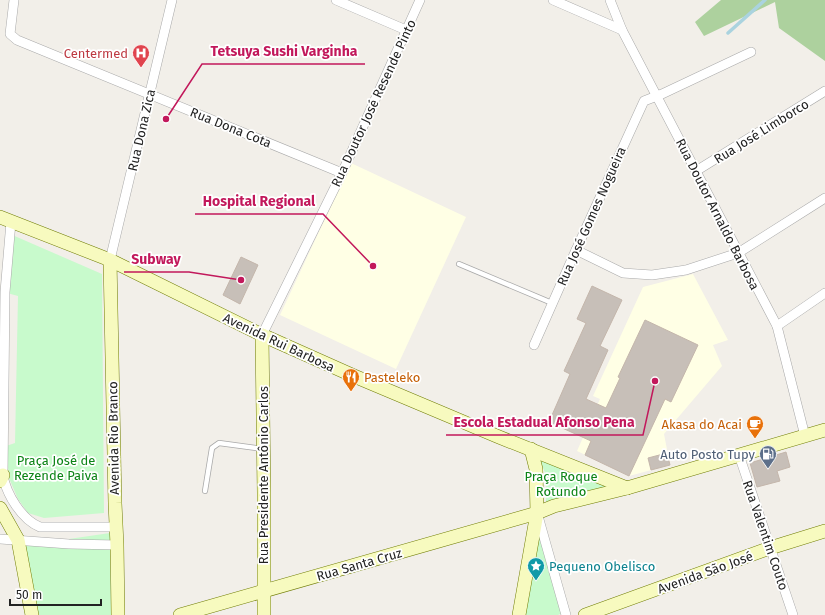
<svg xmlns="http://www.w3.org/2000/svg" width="825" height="615" font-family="'Fira Sans',sans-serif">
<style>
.education{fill:#ffffe5}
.forest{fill:#add19e}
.park{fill:#c8facc}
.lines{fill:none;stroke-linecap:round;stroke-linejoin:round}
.stream{stroke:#aad3df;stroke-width:3.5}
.building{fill:#c7bfb8;stroke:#c4b6ab}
.service-casing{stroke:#a9a9a9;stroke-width:6}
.minor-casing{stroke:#a9a9a9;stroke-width:10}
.secondary-casing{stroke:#707d05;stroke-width:14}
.service{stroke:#fff;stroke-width:4.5}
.minor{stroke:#fff;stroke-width:9}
.secondary{stroke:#f7fabf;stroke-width:13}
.labels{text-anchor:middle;stroke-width:3.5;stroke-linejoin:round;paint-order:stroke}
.health-label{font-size:13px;fill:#be3a42;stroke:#fff;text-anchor:end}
.street-label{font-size:13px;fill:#222;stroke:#fff}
.food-label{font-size:13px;fill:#c56008;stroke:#fff;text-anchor:start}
.service-label{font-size:13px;fill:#4e5e75;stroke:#fff;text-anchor:end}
.park-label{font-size:13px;fill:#0c8416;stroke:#fff}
.culture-label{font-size:13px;fill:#0d838f;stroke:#fff;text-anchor:start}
.leader{fill:none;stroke:#c2185b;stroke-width:1.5}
.callout-dot{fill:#c2185b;stroke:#fff;stroke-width:1.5}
.callout-label{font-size:14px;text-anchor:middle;font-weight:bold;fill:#c2185b;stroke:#fff;stroke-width:3.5;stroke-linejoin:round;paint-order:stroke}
</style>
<rect width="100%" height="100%" fill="#f2efe9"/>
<!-- education -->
<g class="education">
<path d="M351 163 466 217 396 369 280 315Z"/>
<path d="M693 274 728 340 713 345 722 366 664 434 670 465 629 476 577 451 600 399 593 396 643 287Z"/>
</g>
<!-- forest -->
<path class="forest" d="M721 0H825V61L779 28 775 2 704 36 695 22Z"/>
<!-- park -->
<g class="park">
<path d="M10 234 102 274 104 513 44 518 28 513 18 499 9 478 6 446 15 443 18 296 7 293Z"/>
<path d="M539 458 612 487 546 503V475Z"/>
<path d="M538 521 562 613 558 615H521Z"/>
<path d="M110 533 111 615H35L20 537 55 541Z"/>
</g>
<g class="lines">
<!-- stream -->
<path class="stream" d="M728 33 765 0"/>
</g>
<!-- building -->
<g class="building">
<path d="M241 257 258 265 240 304 223 295Z"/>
<path d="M592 286 622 300 600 346 608 350 586 399 606 408 620 378 618 377 645 320 698 345 671 402 665 399 629 476 585 455 591 441 549 422 570 374 564 371 586 323 577 319Z"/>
<path d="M786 452 790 467 777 471 780 481 757 487 750 463Z"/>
<path d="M667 453 670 465 651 470 648 458Z"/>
</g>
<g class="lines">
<!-- service casing -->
<g class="service-casing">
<g id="service">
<path d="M459 264 552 303"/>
<path d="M205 491 212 448 219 443 263 449"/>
</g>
</g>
<!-- minor casing -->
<g class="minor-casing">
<g id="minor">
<path d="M14 0 10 34 17 40 342 173"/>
<path d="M336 0 406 30"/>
<path d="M553 0 622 30"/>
<path d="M610 0 622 30 777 326 805 436"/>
<path d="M696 171 825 91"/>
<path d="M11 222 5 292 3 475C6 494 22 520 40 527H116"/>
<path d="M576 250 623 273 652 275 686 270 738 253 825 198"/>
<path d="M110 260 172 0"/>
<path d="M777 326 825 293"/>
<path d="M262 335 342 173 420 0"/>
<path d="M534 345 576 250 644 101 662 94 751 52"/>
<path d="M739 455 793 615"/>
<path d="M538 516 566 615"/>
<path d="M0 539 69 544 117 545"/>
</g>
</g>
<!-- secondary casing -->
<g class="secondary-casing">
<g id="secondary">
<path d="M0 217 110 260 262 335 354 376 499 437 627 488"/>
<path d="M110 260 115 503 117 545 118 615"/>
<path d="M262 335 264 493V615"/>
<path d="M0 481 3 475"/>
<path d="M0 508 18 540 32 615"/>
<path d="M180 615 537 513 554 506 627 488 825 430"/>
<path d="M519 615 537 513 536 469 531 449"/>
<path d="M585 615 770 548 825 531"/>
</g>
</g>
<!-- service -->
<use href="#service" class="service"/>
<!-- minor -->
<use href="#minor" class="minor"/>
<!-- secondary -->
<use href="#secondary" class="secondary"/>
</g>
<!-- icons -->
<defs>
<g id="hospital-pin" transform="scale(0.9)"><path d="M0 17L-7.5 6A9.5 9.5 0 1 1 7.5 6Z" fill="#e0444e" stroke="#fff"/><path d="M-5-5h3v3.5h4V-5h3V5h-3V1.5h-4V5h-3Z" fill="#fff"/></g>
<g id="restaurant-pin" transform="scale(0.9)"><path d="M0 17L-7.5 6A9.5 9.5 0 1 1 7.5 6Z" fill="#e8710a" stroke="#fff"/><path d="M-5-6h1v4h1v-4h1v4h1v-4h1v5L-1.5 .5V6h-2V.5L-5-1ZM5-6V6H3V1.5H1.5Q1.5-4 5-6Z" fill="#fff"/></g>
<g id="cafe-pin" transform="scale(0.9)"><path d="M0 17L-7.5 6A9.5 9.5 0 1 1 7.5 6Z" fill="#e8710a" stroke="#fff"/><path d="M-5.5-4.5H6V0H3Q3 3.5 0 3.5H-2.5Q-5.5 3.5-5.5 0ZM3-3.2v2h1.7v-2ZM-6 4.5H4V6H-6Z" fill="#fff"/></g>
<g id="fuel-pin" transform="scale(0.9)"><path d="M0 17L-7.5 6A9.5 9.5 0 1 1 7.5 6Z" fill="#5c6f8a" stroke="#fff"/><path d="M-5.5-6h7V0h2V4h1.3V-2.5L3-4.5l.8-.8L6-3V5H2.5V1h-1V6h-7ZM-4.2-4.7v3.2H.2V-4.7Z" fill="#fff"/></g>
<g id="sight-pin" transform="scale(0.9)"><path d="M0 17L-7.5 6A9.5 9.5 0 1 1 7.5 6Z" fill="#0f9aa8" stroke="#fff"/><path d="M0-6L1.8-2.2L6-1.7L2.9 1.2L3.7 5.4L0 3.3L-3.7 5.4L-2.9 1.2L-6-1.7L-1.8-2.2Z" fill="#fff"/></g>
</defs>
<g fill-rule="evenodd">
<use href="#hospital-pin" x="141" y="53"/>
<use href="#restaurant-pin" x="351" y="377"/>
<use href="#cafe-pin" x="755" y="424"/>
<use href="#fuel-pin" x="768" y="454"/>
<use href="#sight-pin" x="536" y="566"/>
</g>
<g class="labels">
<!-- health labels -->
<g class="health-label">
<text x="128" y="58">Centermed</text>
</g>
<!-- street labels -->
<g class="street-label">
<text transform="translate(373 103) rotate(-65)" y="5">Rua Doutor José Resende Pinto</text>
<text transform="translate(231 127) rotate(22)" y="5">Rua Dona Cota</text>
<text transform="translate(141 130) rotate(-77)" y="5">Rua Dona Zica</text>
<text transform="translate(761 131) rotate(-32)" y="5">Rua José Limborco</text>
<text transform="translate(718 214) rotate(63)" y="5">Rua Doutor Arnaldo Barbosa</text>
<text transform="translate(591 216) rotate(-66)" y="5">Rua José Gomes Nogueira</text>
<text transform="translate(279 342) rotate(25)" y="5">Avenida Rui Barbosa</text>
<text transform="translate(113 438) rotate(-91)" y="5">Avenida Rio Branco</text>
<text transform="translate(263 475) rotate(-90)" y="5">Rua Presidente Antônio Carlos</text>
<text transform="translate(766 535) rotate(71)" y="5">Rua Valentim Couto</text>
<text transform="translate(359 564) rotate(-16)" y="5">Rua Santa Cruz</text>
<text transform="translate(705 572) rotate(-20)" y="5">Avenida São José</text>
</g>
<!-- food labels -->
<g class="food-label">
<text x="364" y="382">Pasteleko</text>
<text x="742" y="429" text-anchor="end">Akasa do Acai</text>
</g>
<!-- service labels -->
<g class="service-label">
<text x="755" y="459">Auto Posto Tupy</text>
</g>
<!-- park labels -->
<g class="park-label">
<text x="56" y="465">Praça José de<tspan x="56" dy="15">Rezende Paiva</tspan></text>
<text x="561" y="481">Praça Roque<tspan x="561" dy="15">Rotundo</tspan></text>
</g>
<!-- culture labels -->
<g class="culture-label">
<text x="549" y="571">Pequeno Obelisco</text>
</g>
</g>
<!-- callouts -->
<path class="leader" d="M166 119L202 64H365M373 266L323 214H195M241 280L189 272H124M655 381L643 435H446"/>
<g class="callout-dot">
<circle cx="166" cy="119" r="4"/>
<circle cx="373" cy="266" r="4"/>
<circle cx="241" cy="280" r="4"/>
<circle cx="655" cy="381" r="4"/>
</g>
<g class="callout-label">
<text x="284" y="56">Tetsuya Sushi Varginha</text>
<text x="259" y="206">Hospital Regional</text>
<text x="156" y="264">Subway</text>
<text x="544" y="427">Escola Estadual Afonso Pena</text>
</g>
<!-- scale -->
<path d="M10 599v6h91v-6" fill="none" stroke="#222222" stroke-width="2"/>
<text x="16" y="599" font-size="12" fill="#222222" stroke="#ffffff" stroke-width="3" paint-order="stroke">50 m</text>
</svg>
